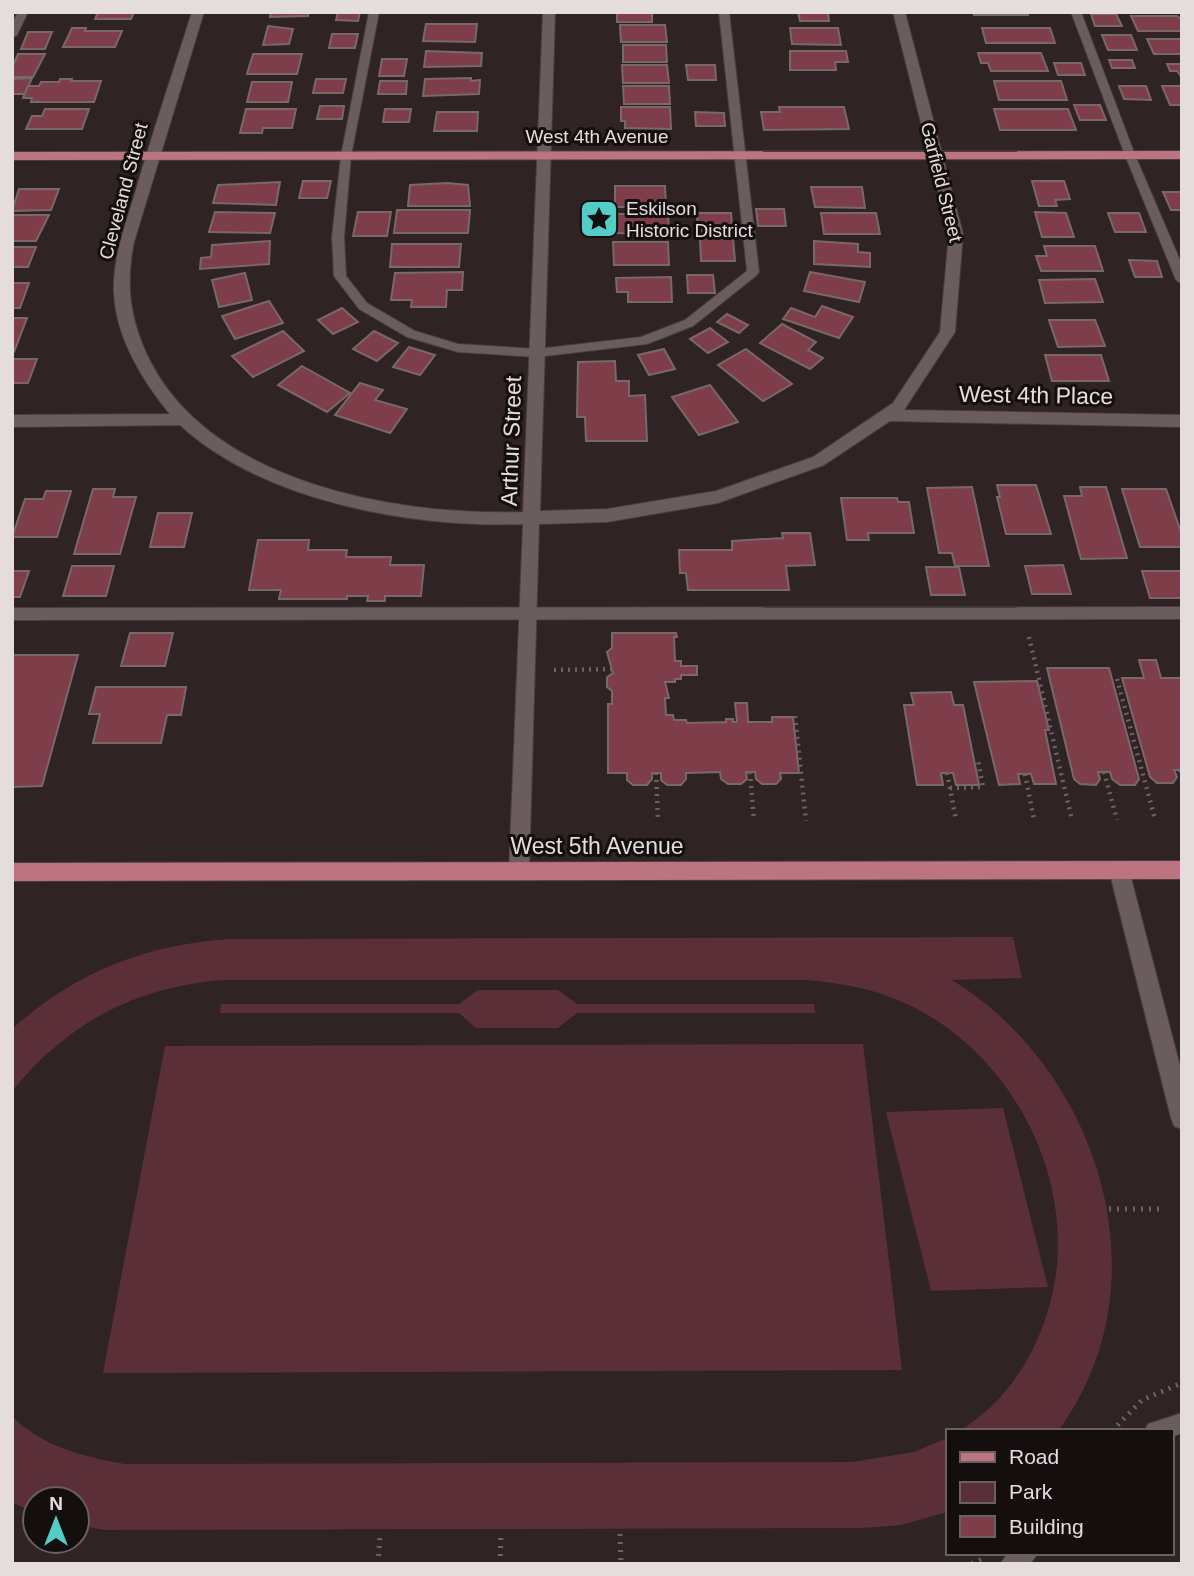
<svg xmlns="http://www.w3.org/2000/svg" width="1194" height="1576" font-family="Helvetica,sans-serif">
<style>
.green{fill:#5b2f37}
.building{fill:#7d3d49;stroke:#78686a;stroke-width:2}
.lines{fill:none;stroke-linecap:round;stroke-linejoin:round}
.service-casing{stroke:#483e40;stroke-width:2}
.minor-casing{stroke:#483e40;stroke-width:2}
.primary-casing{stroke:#483e40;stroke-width:2}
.path-far1{stroke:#6e6364;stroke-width:4.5;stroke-dasharray:2 5;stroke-linecap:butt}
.path{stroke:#6e6364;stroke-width:5;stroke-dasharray:2 6;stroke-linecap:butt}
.service{fill:#6b5c5e;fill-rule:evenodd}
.minor{fill:#6b5c5e;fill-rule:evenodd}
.primary{fill:#bc7480;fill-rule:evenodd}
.labels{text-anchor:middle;stroke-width:6;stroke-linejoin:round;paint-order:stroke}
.far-street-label{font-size:19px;fill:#e5dcdd;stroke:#140e0f}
.far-poi-label{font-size:19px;fill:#e5dcdd;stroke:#140e0f;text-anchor:start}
.street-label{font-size:23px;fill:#e5dcdd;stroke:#140e0f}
</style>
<rect width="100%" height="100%" fill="#302324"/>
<!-- green -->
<g class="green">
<path d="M1013 937 1022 978 952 980C1100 1071 1167 1284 1058 1431H959C1003 1405 1032 1361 1047 1314 1085 1196 1020 1058 909 1005 876 989 842 983 806 980H224C135 987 69 1022 12 1091V1029C76 972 144 945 229 939Z"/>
<path d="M478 990H558L577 1004H814L815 1013H577L558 1028H476L459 1013H220L221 1004H459Z"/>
<path d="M863 1044 902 1370 103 1373 165 1046Z"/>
<path d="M1003 1108 1048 1287 931 1291 886 1112Z"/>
<path d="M12 1416C42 1447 85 1457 125 1464L852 1462 914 1452 947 1438V1512L901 1525 862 1528 105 1530 77 1525V1499H35V1512L12 1503Z"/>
</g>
<!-- building -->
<g class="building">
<path d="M98 12H134L131 19H95Z"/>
<path d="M271 12H308V16L270 17Z"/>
<path d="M338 12H360L358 21 336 20Z"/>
<path d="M617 12H662V13H652V22H617Z"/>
<path d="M798 12H828L829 21H800Z"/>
<path d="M973 12H1027L1028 15H974Z"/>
<path d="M1091 14H1116L1122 26H1095Z"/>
<path d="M1131 16H1177L1182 20V31H1138Z"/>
<path d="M426 24H477L475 42 423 41Z"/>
<path d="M620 25H665L667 42H621Z"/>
<path d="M268 26 293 29 289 44 263 45Z"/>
<path d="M72 28H86L85 31H122L115 47H63Z"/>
<path d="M790 28H838L841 45 792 44Z"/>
<path d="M982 28H1050L1055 43H986Z"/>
<path d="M28 32H52L45 49H21Z"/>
<path d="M332 34H358L355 48H329Z"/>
<path d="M1102 35H1131L1137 50H1108Z"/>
<path d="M1147 39H1182V54H1154Z"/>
<path d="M623 45H666L667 62H623Z"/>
<path d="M426 51 482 53 481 66 424 67Z"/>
<path d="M790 51H846L848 62H835L836 70H790Z"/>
<path d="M978 53H1041L1048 71H991L988 63H981Z"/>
<path d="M18 54H45L33 77H12V68Z"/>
<path d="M253 54H302L297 74H247Z"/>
<path d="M382 59H407L404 76H379Z"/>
<path d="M1109 60H1132L1135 68H1112Z"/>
<path d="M1054 63H1081L1085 75H1058Z"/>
<path d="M1167 64H1182V78L1177 71H1170Z"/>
<path d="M622 65H667L669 83H623Z"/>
<path d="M686 65H715L716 80H688Z"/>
<path d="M32 78 25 94H12V79Z"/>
<path d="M471 78V81L480 80 479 94 423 96 425 79Z"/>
<path d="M60 79H72L71 81H101L94 102H31L32 98H23L28 86H39L41 82H59Z"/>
<path d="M316 79H346L343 93H313Z"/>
<path d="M380 81H407L406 94H378Z"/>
<path d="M994 81H1061L1067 100H999Z"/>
<path d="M252 82H292L288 102H247Z"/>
<path d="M623 86H669L670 104H624Z"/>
<path d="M1119 86H1146L1151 100 1124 99Z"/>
<path d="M1162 86H1182V105H1170Z"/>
<path d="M1074 105H1100L1106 120H1080Z"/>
<path d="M320 106H344L342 119H317Z"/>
<path d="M621 107H670L671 129 625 128V121H621Z"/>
<path d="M779 107H844L849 129 764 130 761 112H780Z"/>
<path d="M45 109H89L82 129H26L32 116H42Z"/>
<path d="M246 109H296L292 128H263L262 133H240Z"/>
<path d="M385 109H411L409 122H383Z"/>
<path d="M994 109H1068L1076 130H1000Z"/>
<path d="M437 112H478L477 131H434Z"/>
<path d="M695 112 724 113 725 126H696Z"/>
<path d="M303 181H331L327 198H299Z"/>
<path d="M1032 181H1064L1070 199 1055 200 1057 206H1039Z"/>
<path d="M280 182 276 205 213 203 218 185Z"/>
<path d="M447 183 468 185 470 206H408L410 185Z"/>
<path d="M615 186H665L666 207H615Z"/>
<path d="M811 187H862L865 208 815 207Z"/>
<path d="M19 189H59L51 210 12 211Z"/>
<path d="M1163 192H1182V210H1171Z"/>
<path d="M756 209H784L786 226H758Z"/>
<path d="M397 210H470L468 233H394Z"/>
<path d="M215 212 275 213 270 233 209 232Z"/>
<path d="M358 212H391L387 236H353Z"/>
<path d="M626 212H668L669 235 616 233V214H626Z"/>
<path d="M1035 212 1066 213 1074 237H1042Z"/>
<path d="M697 213H731L733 235H698Z"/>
<path d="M821 213H876L880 234H824Z"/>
<path d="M1108 213H1139L1146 232H1115Z"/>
<path d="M12 215H49L36 241H12Z"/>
<path d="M700 238H733L735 261H701Z"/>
<path d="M270 241 269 264 200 269 201 258 211 257 212 245Z"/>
<path d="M814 241 858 244V252L870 253V267L814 264Z"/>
<path d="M613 242H668L669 265H614Z"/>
<path d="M392 244H461L459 267H390Z"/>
<path d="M1044 246H1095L1103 271H1041L1036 256H1047Z"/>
<path d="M12 247H36L28 267H12Z"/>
<path d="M1129 260 1157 261 1162 277H1135Z"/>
<path d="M463 272 462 290H447L446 307H411L412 300H391L395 273Z"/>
<path d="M810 272 865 282 859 302 804 291Z"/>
<path d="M245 273 252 300 219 307 212 280Z"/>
<path d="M687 275H713L715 293H688Z"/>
<path d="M671 277 672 302H628V292H617L616 278Z"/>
<path d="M1095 279 1103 302 1045 303 1039 280Z"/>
<path d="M12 283H29L20 308H12Z"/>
<path d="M269 301 283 323 235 339 222 316Z"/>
<path d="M822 306 853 317 839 338 783 319 791 308 815 317Z"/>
<path d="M342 308 358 322 333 334 318 320Z"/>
<path d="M727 314 748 325 739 333 717 322Z"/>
<path d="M12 318H27L14 352H12Z"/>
<path d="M1049 320H1095L1105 346 1058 347Z"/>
<path d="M782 324 816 342 808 350 823 358 810 369 760 343Z"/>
<path d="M710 328 728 342 708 353 690 339Z"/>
<path d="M283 331 304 351 253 377 232 356Z"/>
<path d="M374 331 398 343 377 361 353 349Z"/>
<path d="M409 347 435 355 420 375 393 367Z"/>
<path d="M664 349 675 369 649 375 638 355Z"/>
<path d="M746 349 792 384 763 401 718 365Z"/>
<path d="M1045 355H1101L1109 381H1052Z"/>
<path d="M12 359H37L28 383H12Z"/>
<path d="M615 361 616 381H629V396L645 395 647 441H586L585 417H577L578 362Z"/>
<path d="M302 366 350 393 327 412 278 385Z"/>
<path d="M360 383 383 390 375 400 407 409 390 433 335 415Z"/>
<path d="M710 385 738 422 699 435 672 397Z"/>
<path d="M997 485H1036L1051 534H1006L997 497H1000Z"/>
<path d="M972 487 989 566H955L952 553H939L927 488Z"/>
<path d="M1080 487H1106L1127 558 1081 559 1064 496H1082Z"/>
<path d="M93 489H115L113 497H136L120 554H74Z"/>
<path d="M1122 489H1166L1182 535V547H1140Z"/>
<path d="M46 491H71L57 537H12L25 499H43Z"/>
<path d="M841 498H897L898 502H909L914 533H868L869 540H847Z"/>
<path d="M158 513H192L184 547H150Z"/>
<path d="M782 533H810L815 565 786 566 789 590H688L686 573H680L679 550H732V541L783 538Z"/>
<path d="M258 540H309L308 550H347L346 557H391L390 565H424L421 596H385V601H367L368 596H347V599H279L281 590H249Z"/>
<path d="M1063 565 1071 594H1032L1025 566Z"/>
<path d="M72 566H114L106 596H63Z"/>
<path d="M926 567H959L965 595H931Z"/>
<path d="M12 571H29L20 597H12Z"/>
<path d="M1142 571H1182V598H1150Z"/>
<path d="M130 633H173L165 666H121Z"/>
<path d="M612 633H676L677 637H674L675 661H681V666H697V675H681V679H675V682H665L669 698H665L666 715H673L674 720H686L687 723 726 722V719H733V722H737L735 703H747L748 722H772V717H793L799 773H780L781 779 776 784H762L756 779 755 772H746L747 779 741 784H728L721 779 720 772 686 773V779L681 785H667L661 780V773H652V779L647 785H633L627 780V773H608V704H612V691L607 687V677L613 673 607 652 612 648Z"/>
<path d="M12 655H78L42 786 12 787Z"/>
<path d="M1139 660H1156L1161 678H1182V770H1174L1177 777 1173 783H1157L1150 777 1122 678H1144Z"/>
<path d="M1047 668H1109L1139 779 1135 785H1120L1112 779 1110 772H1098L1100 779 1096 785 1080 784 1074 779Z"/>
<path d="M1037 681 1049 730H1045L1056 784H1034L1031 774H1018L1020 784 999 785 974 682Z"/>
<path d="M96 687H186L181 715H167L161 743H93L100 714H89Z"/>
<path d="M951 692 954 705H963L979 785H956L953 773H941L943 785H917L904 705H914L911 693Z"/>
</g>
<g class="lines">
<!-- service casing -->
<g class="service-casing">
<g id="service">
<path d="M18 12H28L17 35 12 38V24Z"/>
<path d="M369 12H379L351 156 344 237 346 276 367 303 415 331 458 344 537 349 641 337 685 320 747 271 719 12H729L759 272 757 275 693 326 647 344 537 357 458 352 407 337 359 309 334 276 332 237 341 156Z"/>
<path d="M1071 12H1081L1135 155 1182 265V284L1176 280 1125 155Z"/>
<path d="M1182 607V619L12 620V608Z"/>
<path d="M1182 1413V1433L1171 1437V1431H1145L1148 1424Z"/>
<path d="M1008 1553H1038L1030 1564H1000Z"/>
</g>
</g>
<!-- minor casing -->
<g class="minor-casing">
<g id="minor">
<path d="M192 12H204L134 242C125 286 130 321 150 361 213 484 398 516 523 512L543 12H555L540 511 607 509 716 491 813 457 893 403 940 332 949 234 893 12H905L963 234 955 332 904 410 1182 415V427L890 421 824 465 718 503 607 522 539 524 529 871 526 877 519 880 512 877 509 871 523 524C413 528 264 502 180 425L12 427V415L170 414C143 382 116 337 114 294 112 259 126 224 136 190 153 131 173 72 192 12Z"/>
<path d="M1119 861 1126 864 1129 870 1182 1074V1129L1174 1126 1171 1118 1109 870 1112 864Z"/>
</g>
</g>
<!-- primary casing -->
<g class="primary-casing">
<g id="primary">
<path d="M1182 151V159L12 160V152Z"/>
<path d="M1182 861V879L12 881V863Z"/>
</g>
</g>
<!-- path-far1 -->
<g class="path-far1">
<path d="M1029 637 1072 820"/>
<path d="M554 670 613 669"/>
<path d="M1117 679 1155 819"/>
<path d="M795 716 806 821"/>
<path d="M1180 770 1182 776"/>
<path d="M750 772 754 821"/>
<path d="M1104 772 1117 820"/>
<path d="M656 773 658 821"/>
<path d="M947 773 956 820"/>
<path d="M1025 774 1034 820"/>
<path d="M950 788 983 787 978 760"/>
</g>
<!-- path -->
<g class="path">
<path d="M1109 1209H1161"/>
<path d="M1112 1431 1142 1400 1182 1383"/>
<path d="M620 1534 621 1564"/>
<path d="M378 1564 380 1536"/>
<path d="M500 1564 501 1533"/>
<path d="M972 1564 984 1558"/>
</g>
<!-- service -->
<use href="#service" class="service"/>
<!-- minor -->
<use href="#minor" class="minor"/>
<!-- primary -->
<use href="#primary" class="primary"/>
</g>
<!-- icons -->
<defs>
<g id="sight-square" transform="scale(2.0125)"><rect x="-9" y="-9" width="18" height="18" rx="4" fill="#54cdc6" stroke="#140e0f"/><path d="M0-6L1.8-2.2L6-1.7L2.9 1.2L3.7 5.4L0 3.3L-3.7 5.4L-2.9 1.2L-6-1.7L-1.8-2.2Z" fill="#111"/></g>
</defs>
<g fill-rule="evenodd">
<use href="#sight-square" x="599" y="219"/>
</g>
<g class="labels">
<!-- far-street labels -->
<g class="far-street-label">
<text x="597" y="143">West 4th Avenue</text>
<text transform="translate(942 182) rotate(76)" y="7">Garfield Street</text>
<text transform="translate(123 191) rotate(-75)" y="7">Cleveland Street</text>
</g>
<!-- far-poi labels -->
<g class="far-poi-label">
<text x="626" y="215">Eskilson<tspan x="626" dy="22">Historic District</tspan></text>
</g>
<!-- street labels -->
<g class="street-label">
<text transform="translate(1036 395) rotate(1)" y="8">West 4th Place</text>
<text transform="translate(511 441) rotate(-88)" y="8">Arthur Street</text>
<text x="597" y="854">West 5th Avenue</text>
</g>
</g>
<!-- border -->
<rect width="1194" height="1576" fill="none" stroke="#e5dcdd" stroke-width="28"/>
<!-- legend -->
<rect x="946" y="1429" width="228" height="126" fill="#140e0f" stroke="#686061" stroke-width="2"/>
<rect x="960" y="1452" width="35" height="10" fill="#bc7480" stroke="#686061" stroke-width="2"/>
<text x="1009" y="1464" font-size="21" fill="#e5dcdd">Road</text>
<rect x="960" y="1482" width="35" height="21" fill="#5b2f37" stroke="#686061" stroke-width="2"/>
<text x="1009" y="1499" font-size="21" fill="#e5dcdd">Park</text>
<rect x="960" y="1516" width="35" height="21" fill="#7d3d49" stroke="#686061" stroke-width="2"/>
<text x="1009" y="1534" font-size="21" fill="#e5dcdd">Building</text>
<!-- north arrow -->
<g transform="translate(56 1520)"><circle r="33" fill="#140e0f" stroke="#686061" stroke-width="2"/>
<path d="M0-5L12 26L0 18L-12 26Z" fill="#54cdc6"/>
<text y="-10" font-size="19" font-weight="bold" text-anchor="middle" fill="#e5dcdd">N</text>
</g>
</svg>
